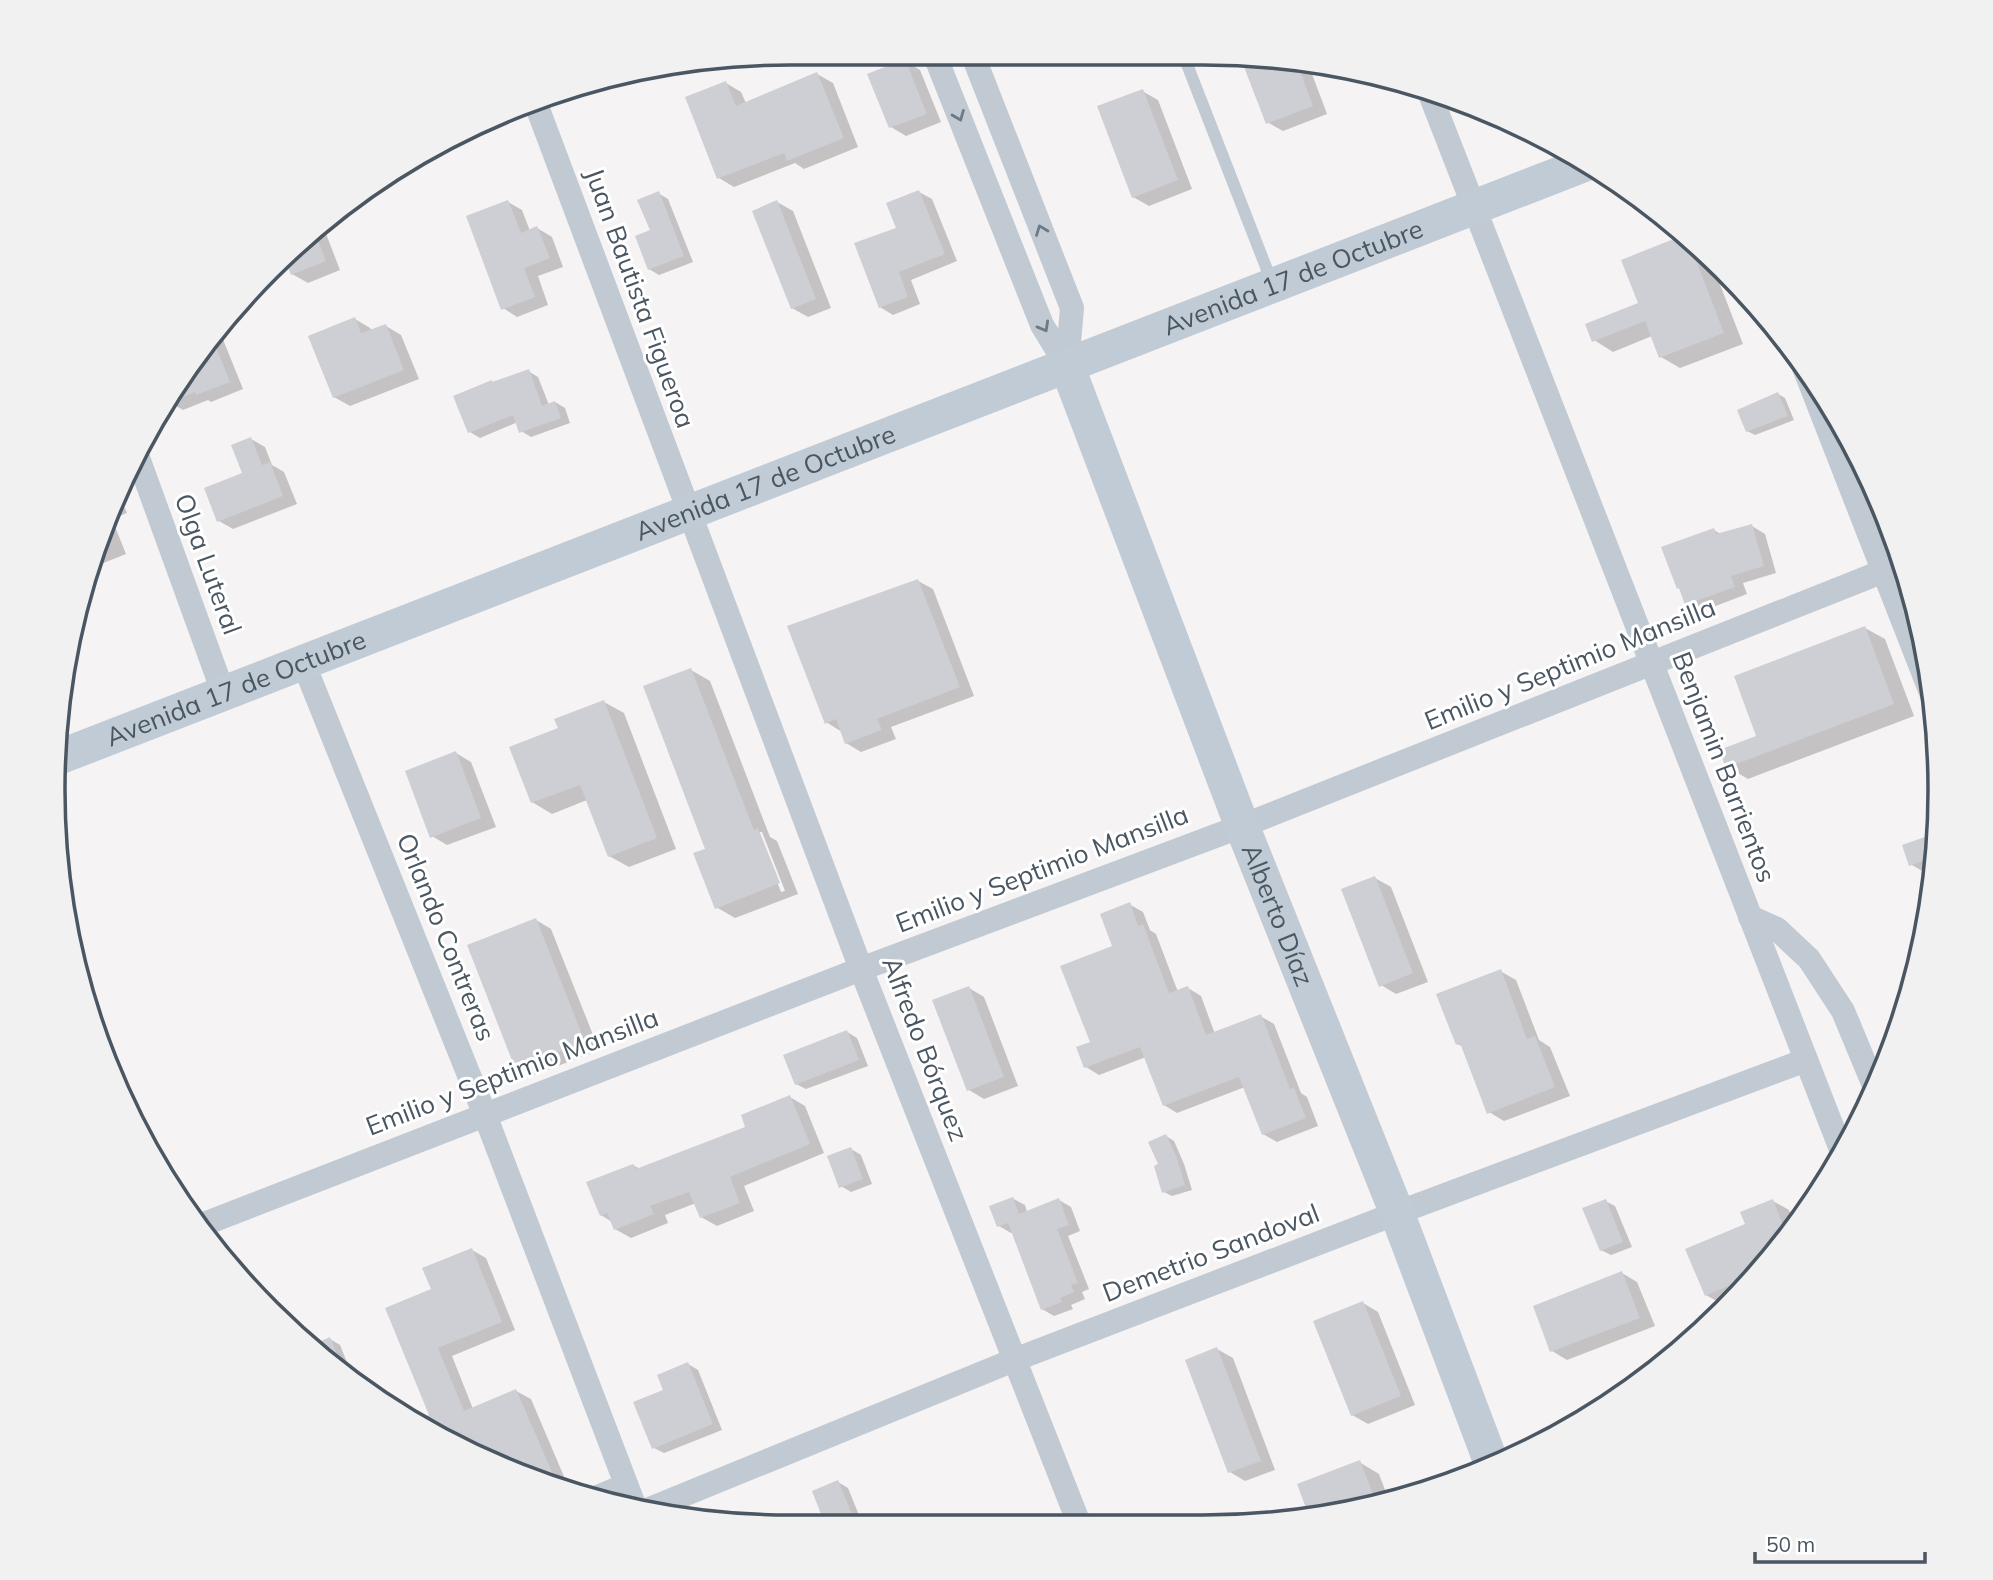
<svg xmlns="http://www.w3.org/2000/svg" width="1993" height="1580" font-family="Mulish,sans-serif">
<style>
.shadow{fill:#0003;fill-rule:evenodd}
.building{fill:#cdcfd5}
.lines{fill:none;stroke-linecap:round;stroke-linejoin:round}
.lane{stroke:#c1cad2;stroke-width:12}
.street{stroke:#c1cad2;stroke-width:24}
.secondary{stroke:#c1cbd6;stroke-width:35}
.oneway{stroke:#6e7983}
.labels{text-anchor:middle;stroke-width:6;stroke-linejoin:round;paint-order:stroke}
.street-label{font-size:26px;fill:#4a5661;stroke:#fff}
.rim{fill:none;stroke:#4a5661;stroke-width:3.5}
</style>
<rect width="100%" height="100%" fill="#f5f3f3"/>
<!-- shadow -->
<g class="shadow">
<path d="M1251 54 1309 66 1327 114 1283 131 1267 122Z"/>
<path d="M905 61 920 70 941 122 906 136 891 127Z"/>
<path d="M817 74 833 83 858 147 804 169 795 163 734 187 719 178 726 83 741 92 746 103Z"/>
<path d="M1142 91 1158 100 1192 189 1149 206 1133 197Z"/>
<path d="M919 192 932 199 957 261 911 280 920 304 893 315 880 307 898 229Z"/>
<path d="M658 193 668 199 693 262 659 275 649 269 652 231Z"/>
<path d="M508 202 522 210 530 231 537 228 552 237 563 267 538 276 548 305 517 317 503 308Z"/>
<path d="M777 202 793 211 831 308 808 317 792 308Z"/>
<path d="M323 226 340 270 308 283 292 274 285 255Z"/>
<path d="M1686 236 1695 242 1709 256 1743 344 1680 368 1661 357 1652 336 1613 352 1594 340 1640 304Z"/>
<path d="M355 319 370 328 372 331 386 326 401 335 419 379 350 406 334 397Z"/>
<path d="M220 332 243 389 211 402 208 400 183 410 169 402 168 399Z"/>
<path d="M528 371 538 377 549 405 555 402 565 408 570 423 531 437 521 431 518 422 480 438 470 432Z"/>
<path d="M1778 394 1785 398 1794 420 1755 435 1747 431Z"/>
<path d="M251 439 265 447 272 465 284 472 297 504 233 529 219 521 244 474Z"/>
<path d="M120 497 127 513 112 519 126 554 91 568Z"/>
<path d="M1752 526 1765 534 1776 573 1743 583 1747 594 1700 612 1687 604 1682 590 1679 588 1714 530 1722 535Z"/>
<path d="M918 581 933 589 974 696 891 727 896 739 861 752 846 743 842 732 826 722Z"/>
<path d="M75 618 79 629 73 632Z"/>
<path d="M1865 628 1885 639 1914 716 1748 779 1727 767Z"/>
<path d="M691 670 710 681 770 837 777 841 798 894 735 918 716 907 707 850ZM758 832H762L785 891 781 892Z"/>
<path d="M604 702 624 713 676 849 629 867 609 856 587 800 552 814 532 802 560 729Z"/>
<path d="M456 753 471 762 496 827 447 845 432 836Z"/>
<path d="M1939 834 1934 871 1926 873 1910 864Z"/>
<path d="M1375 878 1391 887 1428 982 1396 994 1381 985Z"/>
<path d="M1129 904 1143 912 1150 930 1156 934 1178 992 1188 988 1201 996 1215 1034 1260 1016 1274 1024 1301 1093 1307 1097 1318 1126 1277 1142 1263 1134 1245 1087 1177 1113 1164 1105 1146 1057 1099 1075 1086 1067 1115 947Z"/>
<path d="M536 920 551 929 599 1050 532 1076 517 1067Z"/>
<path d="M1500 971 1516 980 1539 1040 1550 1047 1570 1096 1504 1121 1489 1112 1464 1047 1457 1044Z"/>
<path d="M969 988 984 997 1018 1086 984 1099 969 1090Z"/>
<path d="M847 1032 857 1038 868 1066 806 1089 796 1084Z"/>
<path d="M790 1097 805 1106 824 1153 744 1186 754 1211 717 1226 701 1217 696 1203 665 1215 668 1223 631 1238 615 1229 612 1222 601 1215 633 1165 640 1169 748 1128Z"/>
<path d="M1166 1136 1174 1141 1184 1164 1192 1190 1172 1196 1164 1192 1160 1165Z"/>
<path d="M851 1149 861 1155 872 1184 851 1192 841 1186Z"/>
<path d="M1012 1198 1025 1205 1027 1212 1059 1200 1071 1207 1080 1231 1068 1236 1089 1289 1082 1292 1085 1299 1071 1305 1073 1309 1054 1316 1042 1309 1013 1232 1011 1233 999 1226Z"/>
<path d="M1605 1201 1615 1206 1632 1247 1611 1255 1601 1250Z"/>
<path d="M1773 1201 1789 1210 1795 1227 1788 1239 1731 1300 1722 1304 1706 1295 1747 1225Z"/>
<path d="M472 1250 486 1258 515 1330 452 1356 473 1409 516 1391 531 1399 568 1486 563 1488 507 1471 420 1421 431 1416 433 1290Z"/>
<path d="M1622 1273 1637 1282 1655 1326 1567 1360 1552 1351Z"/>
<path d="M1363 1303 1378 1312 1415 1405 1368 1424 1352 1415Z"/>
<path d="M330 1339 340 1345 351 1372 341 1375 311 1347Z"/>
<path d="M1217 1349 1233 1358 1275 1470 1245 1481 1230 1472Z"/>
<path d="M688 1364 698 1370 722 1430 664 1453 654 1448Z"/>
<path d="M1359 1462 1379 1474 1390 1503 1311 1516 1299 1485Z"/>
<path d="M838 1482 848 1488 863 1525 856 1527H828L814 1492Z"/>
</g>
<!-- building -->
<g class="building">
<path d="M1239 54H1251L1297 63 1313 106 1266 124Z"/>
<path d="M905 59 927 114 889 128 867 74Z"/>
<path d="M817 72 844 138 787 161 784 153 717 179 685 97 726 81 736 106Z"/>
<path d="M1143 89 1178 180 1132 198 1097 106Z"/>
<path d="M919 190 945 254 899 272 908 297 879 308 854 243 896 228 886 203Z"/>
<path d="M659 191 684 256 648 270 635 236 650 230 637 200Z"/>
<path d="M508 200 521 233 537 226 550 258 524 268 535 297 501 310 466 216Z"/>
<path d="M777 200 816 299 791 309 752 211Z"/>
<path d="M315 233 326 261 291 275 284 257Z"/>
<path d="M1686 234 1724 333 1659 358 1645 321 1592 342 1585 324 1638 303 1621 260Z"/>
<path d="M355 317 361 333 386 324 404 370 333 398 308 336Z"/>
<path d="M213 340 230 382 196 395 195 392 164 405Z"/>
<path d="M529 369 542 406 555 401 561 418 519 433 513 415 468 433 453 396 492 380V382Z"/>
<path d="M1778 392 1788 416 1746 432 1737 410Z"/>
<path d="M251 437 262 465 270 462 283 496 217 522 204 488 242 473 231 445Z"/>
<path d="M1752 524 1764 566 1731 576 1735 587 1685 605 1679 588 1677 589 1661 547 1714 528 1716 534Z"/>
<path d="M918 579 960 687 877 719 882 730 845 744 836 719 825 724 787 626Z"/>
<path d="M1865 626 1894 704 1726 768 1719 750 1756 736 1734 676Z"/>
<path d="M691 668 754 830 758 828 780 883 715 909 693 853 705 849 643 686Z"/>
<path d="M604 700 657 838 608 857 580 785 531 803 509 747 558 728 554 719Z"/>
<path d="M456 751 481 818 430 838 405 771Z"/>
<path d="M1939 832 1936 856 1909 866 1902 845Z"/>
<path d="M1375 876 1413 973 1379 987 1341 889Z"/>
<path d="M1130 902 1138 926 1143 924 1169 993 1188 986 1206 1035 1261 1014 1290 1089 1294 1088 1306 1118 1262 1135 1239 1077 1163 1106 1140 1047 1084 1068 1076 1047 1090 1042 1060 966 1112 946 1100 914Z"/>
<path d="M536 918 585 1042 515 1068 467 945Z"/>
<path d="M1501 969 1527 1039 1535 1036 1555 1087 1487 1114 1460 1043 1456 1045 1436 994Z"/>
<path d="M969 986 1004 1077 967 1091 932 1000Z"/>
<path d="M847 1030 859 1060 795 1085 783 1055Z"/>
<path d="M790 1095 810 1144 730 1177 740 1203 700 1218 689 1192 650 1206 654 1214 614 1230 607 1213 600 1216 586 1182 633 1164 636 1169 745 1127 741 1115Z"/>
<path d="M1166 1134 1177 1158 1185 1185 1162 1193 1154 1166 1158 1164 1148 1142Z"/>
<path d="M851 1147 863 1179 839 1188 827 1156Z"/>
<path d="M1013 1197 1019 1214 1059 1198 1069 1225 1057 1229 1078 1283 1071 1285 1074 1292 1060 1298 1062 1302 1041 1310 1008 1223 997 1227 989 1206Z"/>
<path d="M1606 1199 1623 1242 1600 1251 1582 1208Z"/>
<path d="M1773 1199 1788 1239 1754 1275 1705 1296 1685 1249 1745 1224 1740 1212Z"/>
<path d="M472 1248 502 1322 438 1348 464 1411 516 1389 558 1486 507 1471 418 1420 429 1415 385 1308 431 1289 422 1268Z"/>
<path d="M1622 1271 1640 1318 1550 1352 1533 1306Z"/>
<path d="M1363 1301 1401 1396 1351 1416 1313 1321Z"/>
<path d="M330 1337 347 1379 310 1346Z"/>
<path d="M1217 1347 1261 1461 1228 1473 1185 1360Z"/>
<path d="M688 1362 713 1424 652 1449 633 1402 663 1390 657 1375Z"/>
<path d="M1360 1460 1377 1505 1309 1516 1297 1484Z"/>
<path d="M838 1480 854 1519 833 1527H826L812 1491Z"/>
</g>
<g class="lines">
<!-- lane -->
<path class="lane" d="M1183 54 1273 285"/>
<!-- street -->
<g class="street">
<path d="M934 53 1042 325 1067 366"/>
<path d="M972 53 1072 308 1067 366"/>
<path d="M1428 89 1842 1152"/>
<path d="M536 104 861 969 1080 1526"/>
<path d="M1801 360 1935 703"/>
<path d="M137 455 223 692"/>
<path d="M303 662 485 1115 636 1510"/>
<path d="M1750 917 1777 929 1809 959 1843 1011 1875 1088"/>
<path d="M199 1226 861 969 1242 826 1904 563"/>
<path d="M595 1498 626 1485"/>
<path d="M642 1512 1014 1360 1397 1213 1806 1060"/>
</g>
<!-- secondary -->
<g class="secondary">
<path id="s1" d="M1067 366 1242 826 1397 1213 1491 1462"/>
<path id="s2" d="M57 758 1588 163"/>
</g>
</g>
<!-- one-way arrows -->
<defs><path id="oneway-chevron" d="M-2-3.5L2.5 0L-2 3.5" fill="none" stroke-width="1.6" stroke-linecap="round" stroke-linejoin="round" transform="scale(1.75)"/></defs>
<g class="oneway">
<use href="#oneway-chevron" transform="translate(959 116) rotate(68)"/>
<use href="#oneway-chevron" transform="translate(1041 230) rotate(-111)"/>
<use href="#oneway-chevron" transform="translate(1044 327) rotate(61)"/>
</g>
<g class="labels">
<!-- street labels -->
<g class="street-label">
<text dy="9" stroke="none"><textPath href="#s2" startOffset="1326">Avenida 17 de Octubre</textPath></text>
<text transform="translate(640 298) rotate(70)" y="9">Juan Bautista Figueroa</text>
<text dy="9" stroke="none"><textPath href="#s2" startOffset="760">Avenida 17 de Octubre</textPath></text>
<text transform="translate(208 564) rotate(70)" y="9">Olga Luteral</text>
<text transform="translate(1570 664) rotate(-22)" y="9">Emilio y Septimio Mansilla</text>
<text dy="9" stroke="none"><textPath href="#s2" startOffset="192">Avenida 17 de Octubre</textPath></text>
<text transform="translate(1724 767) rotate(69)" y="9">Benjamin Barrientos</text>
<text transform="translate(1042 869) rotate(-21)" y="9">Emilio y Septimio Mansilla</text>
<text dy="9" stroke="none"><textPath href="#s1" startOffset="588">Alberto Díaz</textPath></text>
<text transform="translate(446 937) rotate(68)" y="9">Orlando Contreras</text>
<text transform="translate(925 1049) rotate(69)" y="9">Alfredo Bórquez</text>
<text transform="translate(512 1072) rotate(-21)" y="9">Emilio y Septimio Mansilla</text>
<text transform="translate(1211 1253) rotate(-21)" y="9">Demetrio Sandoval</text>
</g>
</g>
<!-- crop -->
<path d="M0 0H1993V1580H0ZM790 65H1203A725 725 0 0 1 1928 790V790A725 725 0 0 1 1203 1515H790A725 725 0 0 1 65 790V790A725 725 0 0 1 790 65Z" fill="#f1f1f2" fill-rule="evenodd"/>
<path class="rim" d="M790 65H1203A725 725 0 0 1 1928 790V790A725 725 0 0 1 1203 1515H790A725 725 0 0 1 65 790V790A725 725 0 0 1 790 65Z"/>
<!-- scale -->
<path d="M1755 1552v10h170v-10" fill="none" stroke="#4a5661" stroke-width="3.5"/>
<text x="1766" y="1552" font-size="21" fill="#4a5661" stroke="#ffffff" stroke-width="5" paint-order="stroke">50 m</text>
</svg>
